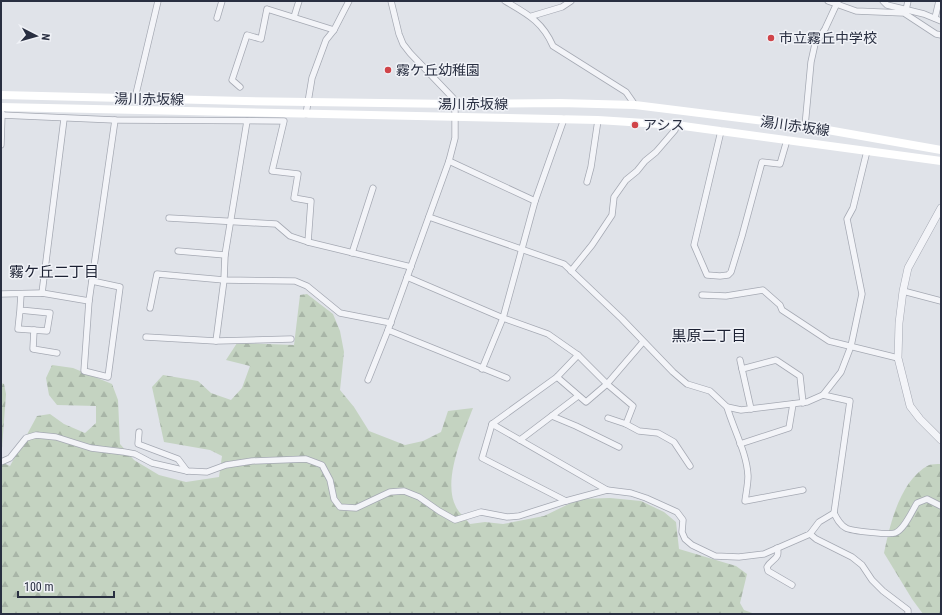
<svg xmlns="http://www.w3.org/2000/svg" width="942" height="615" font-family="'Roboto Condensed','Noto Sans JP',sans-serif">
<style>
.forest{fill:url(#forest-firs)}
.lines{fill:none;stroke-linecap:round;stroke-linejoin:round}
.minor-casing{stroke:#a5a9b3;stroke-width:7}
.tertiary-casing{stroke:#a5a9b3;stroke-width:8}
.minor{stroke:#f3f4f8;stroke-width:5.5}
.tertiary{stroke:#f3f4f8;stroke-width:7}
.secondary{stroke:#fff;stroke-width:8}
.poi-dot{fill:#d04449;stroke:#f0f2f7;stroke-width:1.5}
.labels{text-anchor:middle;stroke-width:3;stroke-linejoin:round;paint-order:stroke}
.poi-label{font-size:14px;fill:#292f41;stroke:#f0f2f7;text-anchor:start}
.street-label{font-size:14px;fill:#292f41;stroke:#f0f2f7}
.neighbourhood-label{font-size:15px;fill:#1b2032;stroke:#f0f2f7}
</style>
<defs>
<pattern id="forest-firs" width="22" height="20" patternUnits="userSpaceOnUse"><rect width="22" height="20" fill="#c4d3c1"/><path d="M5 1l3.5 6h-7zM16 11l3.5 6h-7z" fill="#a8b5a7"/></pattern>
</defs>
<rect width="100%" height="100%" fill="#e0e3e9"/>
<!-- forest -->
<g class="forest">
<path d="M307 294 333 314 340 331 344 352 340 390 354 407 369 431 405 445 423 441 441 432 448 411 473 408C463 434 442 481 456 507 459 513 466 519 470 524L485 522 503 524 544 516 579 499 610 498 641 501 664 512 676 522 679 549 736 566 747 574 740 603 744 610 755 614H1V383L4 384 6 394 1 462 10 466 37 416 50 414 64 424 85 433 96 423V406L57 405 49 395 46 378 52 365 73 368 112 384 118 400 120 444 134 460 159 475 186 482 219 477 222 456 210 450 164 442 152 387 163 375 198 381 211 393 231 400 242 388 250 366 226 360 237 343 294 345 300 295Z"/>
<path d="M941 464V614H923L912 599 884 553C890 524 900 480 929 465 932 464 937 464 941 464Z"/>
</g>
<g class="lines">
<!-- minor casing -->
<g class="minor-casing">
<g id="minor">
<path d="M505 1C527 14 542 21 553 46L626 92 635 105"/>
<path d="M828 1 856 11 904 13 936 34 941 35"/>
<path d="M883 1 887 5 924 14 941 21"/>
<path d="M906 10 908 1"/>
<path d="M532 16 562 7 571 1"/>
<path d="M294 17 299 1"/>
<path d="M217 18 222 1"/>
<path d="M935 18 939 1"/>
<path d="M240 87 232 80 247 35 261 39 267 9 334 30"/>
<path d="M135 98 158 1"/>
<path d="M306 114 312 78 326 40 334 30 349 1"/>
<path d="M1 115 115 120 284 121 272 171 298 174 294 198 311 201 308 242"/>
<path d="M805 126 811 62 815 44 825 29 838 1"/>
<path d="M721 131 694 245 707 275 720 276 728 275 731 272 742 236 762 162 780 164 787 140"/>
<path d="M1 145 2 113"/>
<path d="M449 161 535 201"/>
<path d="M587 182 591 167 598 120"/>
<path d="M429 217 564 264 622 319 673 372 687 384 710 391 727 407 741 410 807 402 823 395 841 372 851 346 862 294 847 219 853 208 867 151"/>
<path d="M169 218 276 224 290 236 308 242 411 267"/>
<path d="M178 251 225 255"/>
<path d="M352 253 373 188"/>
<path d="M571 271 592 245 612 215 614 197 626 180 637 171 645 161 656 152 675 130 676 125"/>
<path d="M407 277 503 318 548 334 578 355 607 384 633 406 626 424 639 431 658 433 674 442 690 466"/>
<path d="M903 291 941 301"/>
<path d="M42 293 64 119"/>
<path d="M1 294 42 293 89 301 115 120"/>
<path d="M702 295 726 296 763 290 780 305 782 310 829 341 898 358"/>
<path d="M89 301 84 371 108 377 120 287 92 281"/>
<path d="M150 308 157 274 224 280 295 281 307 286 340 313 391 323"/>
<path d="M20 310 18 329 47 331 50 313 20 310 21 294"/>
<path d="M34 330 33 349 57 353"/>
<path d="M388 330 507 378"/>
<path d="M146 337 216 341 291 339"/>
<path d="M216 341 224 280 225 255 247 121"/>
<path d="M740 360 751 409"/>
<path d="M482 369 503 318 535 201 564 119"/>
<path d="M742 369 776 360 800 376 803 403"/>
<path d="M557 377 586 402 607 384 643 342"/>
<path d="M368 380 388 330 449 161 455 138V104L453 98 410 53 403 44 399 34 391 1"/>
<path d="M823 395 850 401 834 513C837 519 840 525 846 528 851 531 890 535 895 533 904 530 912 511 917 503L927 499 941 506"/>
<path d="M727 407C733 428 747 453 748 476 748 484 746 493 745 501L803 490"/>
<path d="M552 416 576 426 619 447"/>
<path d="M608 418 626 424"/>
<path d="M492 424 607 490"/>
<path d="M139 432 138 444 178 459 187 471"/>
<path d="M520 440 578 396"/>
<path d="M740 444 789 428 793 404"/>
<path d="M1 462 10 458 26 438 36 435 56 437 91 448 124 452 135 454 152 463 187 471 207 472 226 465 252 461 306 459 322 465 330 480 334 499 340 507 356 508 390 492 404 491 419 497 439 511 455 520 481 512 507 517 519 516 566 501 607 490 631 493 646 498 677 512 683 520 682 532 685 539 692 545 715 556 739 557 764 554 810 534 819 522 834 513"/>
<path d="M566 501 482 458 492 424 557 377 578 355"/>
<path d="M810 534 816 539 852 557 862 565 872 580 883 591 908 610V614"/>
<path d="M777 548C781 559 771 559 767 567L768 571 792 585"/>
</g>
</g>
<!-- tertiary casing -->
<g class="tertiary-casing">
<path id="tertiary" d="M941 208 908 268 903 291 899 323 898 358 910 406 920 419 941 440"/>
</g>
<!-- minor -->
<use href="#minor" class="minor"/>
<!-- tertiary -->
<use href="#tertiary" class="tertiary"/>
<!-- secondary -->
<g class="secondary">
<path d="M1 95 245 101 455 104 560 103 635 105 805 126 941 150"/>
<path d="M1 107 598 120 676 125 941 161"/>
</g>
</g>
<!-- markers -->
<g class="poi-dot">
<circle cx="771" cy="38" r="4"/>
<circle cx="388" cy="70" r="4"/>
<circle cx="635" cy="125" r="4"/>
</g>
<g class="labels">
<!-- poi labels -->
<g class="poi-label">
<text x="779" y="43">市立霧丘中学校</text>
<text x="396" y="75">霧ケ丘幼稚園</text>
<text x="643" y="130">アシス</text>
</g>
<!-- street labels -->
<g class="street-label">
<text transform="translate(149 99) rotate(1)" y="5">湯川赤坂線</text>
<text x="473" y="109">湯川赤坂線</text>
<text transform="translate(795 126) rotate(8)" y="5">湯川赤坂線</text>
</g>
<!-- neighbourhood labels -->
<g class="neighbourhood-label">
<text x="54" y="277">霧ケ丘二丁目</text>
<text x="709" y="341">黒原二丁目</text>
</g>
</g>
<!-- border -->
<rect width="942" height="615" fill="none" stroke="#292f41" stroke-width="4"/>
<!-- north arrow -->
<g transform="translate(36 36) rotate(96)" stroke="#f0f2f7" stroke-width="3" paint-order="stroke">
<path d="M0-3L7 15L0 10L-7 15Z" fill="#292f41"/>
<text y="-6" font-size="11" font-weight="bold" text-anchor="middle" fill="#292f41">N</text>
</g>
<!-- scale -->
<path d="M18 591v6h96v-6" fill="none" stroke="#292f41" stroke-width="2"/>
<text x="24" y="591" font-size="12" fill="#292f41" stroke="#f0f2f7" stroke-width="3" paint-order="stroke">100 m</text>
</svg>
